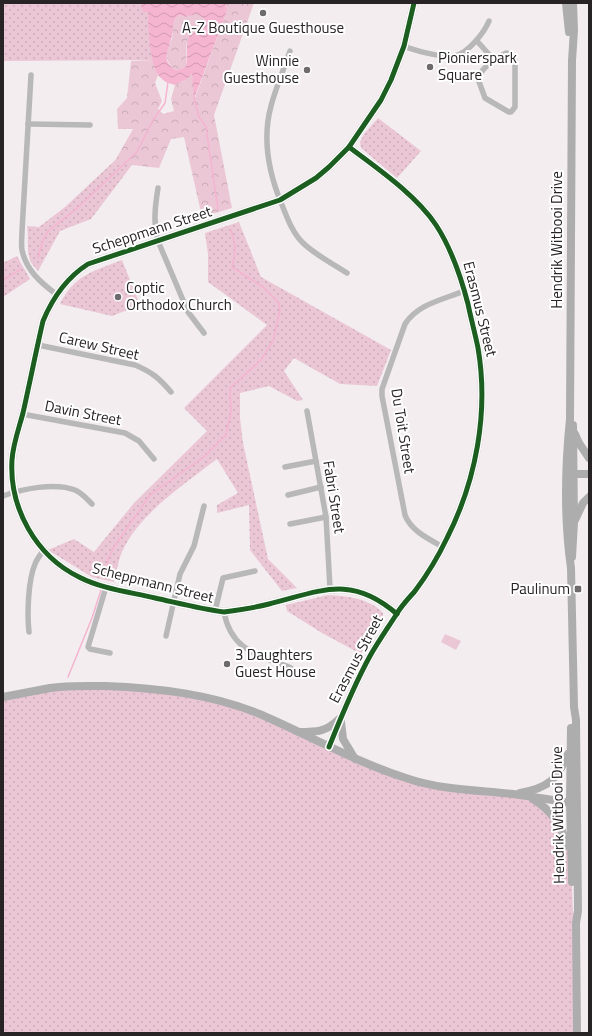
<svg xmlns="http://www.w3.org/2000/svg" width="592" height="1036" font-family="'Titillium Web',sans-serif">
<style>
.green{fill:url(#green-dots)}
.forest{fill:url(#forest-crowns)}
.pitch{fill:#ebc7d5}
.water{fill:url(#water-waves);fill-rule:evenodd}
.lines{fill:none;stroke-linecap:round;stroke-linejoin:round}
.stream{stroke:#f5b4d0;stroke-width:1.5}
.street{stroke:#b8b8b9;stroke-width:5.5}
.secondary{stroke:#adadae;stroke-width:8}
.cycleway-casing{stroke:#fff;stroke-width:8}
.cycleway{stroke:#1b5e20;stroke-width:5}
.poi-dot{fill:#6f6a6c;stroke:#fff;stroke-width:1.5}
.labels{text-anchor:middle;stroke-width:4;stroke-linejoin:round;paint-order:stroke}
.poi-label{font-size:15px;fill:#282325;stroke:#fff;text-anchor:start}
.street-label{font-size:15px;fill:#282325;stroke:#fff}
</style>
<defs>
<pattern id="green-dots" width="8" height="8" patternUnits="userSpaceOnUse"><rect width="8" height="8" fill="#ebc7d5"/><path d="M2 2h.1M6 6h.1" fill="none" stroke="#caabb7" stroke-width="1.8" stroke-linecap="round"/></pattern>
<pattern id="forest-crowns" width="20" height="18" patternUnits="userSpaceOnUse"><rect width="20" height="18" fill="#ebc7d5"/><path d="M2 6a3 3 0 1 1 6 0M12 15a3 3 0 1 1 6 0" fill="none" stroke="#caabb7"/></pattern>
<pattern id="water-waves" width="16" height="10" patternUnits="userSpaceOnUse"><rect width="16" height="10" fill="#f5b4d0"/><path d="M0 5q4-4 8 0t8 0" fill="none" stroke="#d29ab2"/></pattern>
</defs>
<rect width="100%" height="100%" fill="#f3edef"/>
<!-- green -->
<g class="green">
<path d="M3 3H140L143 12H148L153 60 3 61Z"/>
<path d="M378 118 421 151 397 178 361 148 360 142 364 134Z"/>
<path d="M110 165H132L91 219 60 231 38 271C35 267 31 264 30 260 26 249 29 237 27 226L39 227 65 207Z"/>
<path d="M239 222 261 277 391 350 377 386 340 384 294 358 284 371 303 400 297 401 269 386 240 393V418L243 443 268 559 297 588 282 591 250 550 249 505 217 513V505L238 493 217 459C186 483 140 513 123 550 118 559 117 572 114 582L92 577 48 550 74 539 94 552 134 503 207 431 184 408 267 325 208 282V254L205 233Z"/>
<path d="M17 256 30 279 3 297V263Z"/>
<path d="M122 260 140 305 112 316 60 304C74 275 94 271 122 260Z"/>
<path d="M328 595C347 596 369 598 383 613 383 627 368 642 361 654L322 633 287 611 286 605Z"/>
<path d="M124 687 232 705 407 779 529 797 561 826 571 860 573 911 576 923 577 1033H3V697L52 688Z"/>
</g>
<!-- forest -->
<g class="forest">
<path d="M226 3H254L214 115 232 208 202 217 184 137 171 139 159 168 132 165H110L116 159 133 129H118L117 109 127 98 131 61 153 60 158 75 155 83 162 101 158 109 163 114 174 111 171 99 175 85 187 79 192 74 195 98 227 11Z"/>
<path d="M197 14 204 19C203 31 195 29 189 38 184 45 187 58 186 66L181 69 176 70C168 65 165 57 168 48 169 45 171 42 172 39 174 29 170 22 179 15L185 17Z"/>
</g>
<!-- pitch -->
<path class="pitch" d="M445 634 461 641 456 650 441 642Z"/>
<!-- water -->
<path class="water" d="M140 3H226L227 11 194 99 192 74 187 79 175 85C168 83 164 82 159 76 150 66 148 26 148 12H143ZM197 14 204 19C203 32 194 28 189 37 185 45 188 57 186 66L181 69 176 70C159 60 170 49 172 35 174 27 171 21 179 15L185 17Z"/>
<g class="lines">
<!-- stream -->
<g class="stream">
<path d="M194 98 199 117 206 127 218 210"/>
<path d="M38 258 43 240 49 230 75 210 137 152 153 120 165 103 168 82"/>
<path d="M3 280 21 269"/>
<path d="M106 574 108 559 114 547 150 495 205 456 226 435 231 412 230 388 261 360 273 341 280 310 278 302 263 287 232 267C236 252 236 245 231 230"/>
<path d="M68 677 92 618 101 590"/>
</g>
<!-- street -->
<g class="street">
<path d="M477 41 494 60"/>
<path d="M404 46C415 51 444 58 455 56 468 53 484 33 489 21"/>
<path d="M290 51C284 69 276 87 271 106 262 139 269 174 282 205 287 217 292 232 302 242 315 255 332 263 347 273"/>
<path d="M506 53 511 54 515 61V107L511 112H509L485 98 478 79C481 67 496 59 506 53Z"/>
<path d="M31 75 22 231C22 237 21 244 22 250 26 270 41 283 56 294"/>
<path d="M28 124 90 125"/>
<path d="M158 188C155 207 153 223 158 241L188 312 204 333"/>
<path d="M38 345 135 365C152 372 160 379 171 392"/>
<path d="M307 411 326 517 330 588"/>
<path d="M22 414 125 433 139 441 154 459"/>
<path d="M285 467 316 461"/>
<path d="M288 495 321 487"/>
<path d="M3 496C22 489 55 482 75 490 82 493 86 498 92 504"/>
<path d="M290 524 326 517"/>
<path d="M443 547C429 539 411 531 405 515L382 396V389L405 324C418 304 442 300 464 291"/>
<path d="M106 587 88 647 90 649 110 653"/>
<path d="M215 611 223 578 255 571"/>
<path d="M224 612C231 651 259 655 291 668"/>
<path d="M29 632C27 615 28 580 35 564 37 559 40 555 43 551"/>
<path d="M166 636 180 574 194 546 204 506"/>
</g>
<!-- secondary -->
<g class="secondary">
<path d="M566 3 569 32"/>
<path d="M573 3 574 30 572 61 570 419C565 468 564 519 571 568L574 707 576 720 578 911 576 923 577 1033"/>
<path d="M575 434 579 443 589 458"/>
<path d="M568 474H589"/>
<path d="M575 520 583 503 589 497"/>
<path d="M572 557 574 522 573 425"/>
<path d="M397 614C351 574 321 591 269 604 254 608 239 610 224 612 201 609 178 603 155 598 130 592 102 589 79 577 36 556 9 508 12 460 13 444 19 428 23 413 30 382 36 351 43 321 53 297 66 278 88 264L280 200 316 178 329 167 349 147 381 100 391 80 404 46 414 3"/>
<path d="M3 697C19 694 35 691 50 688 68 685 87 686 105 686 157 688 213 694 262 715 310 736 356 762 406 778 440 790 477 790 513 794 534 797 555 800 576 804"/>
<path d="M341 722 343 739 355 759"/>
<path d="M571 728 570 803 572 882"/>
<path d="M299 732C317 732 326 732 339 719"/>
<path d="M329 747C341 717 354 685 370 656 378 642 387 629 396 615 401 606 408 599 415 591 427 575 438 557 447 538 476 481 489 412 478 348 475 333 471 319 468 304 461 277 451 248 436 225 415 194 378 169 349 147"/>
<path d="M520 793C548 788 557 780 568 754"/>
<path d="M533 799C551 810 562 825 567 846"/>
</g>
<!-- cycleway casing -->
<g class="cycleway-casing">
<g id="cycleway">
<path d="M397 614C351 574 321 591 269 604 254 608 239 610 224 612 201 609 178 603 155 598 130 592 102 589 79 577 36 556 9 508 12 460 13 444 19 428 23 413 30 382 36 351 43 321 53 297 66 278 88 264L280 200 316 178 329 167 349 147 381 100 391 80 404 46 414 3"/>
<path d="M329 747C341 717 354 685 370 656 378 642 387 629 396 615 401 606 408 599 415 591 427 575 438 557 447 538 476 481 489 412 478 348 475 333 471 319 468 304 461 277 451 248 436 225 415 194 378 169 349 147"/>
</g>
</g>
<!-- cycleway -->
<use href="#cycleway" class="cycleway"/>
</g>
<!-- markers -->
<g class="poi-dot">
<circle cx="263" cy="13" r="4"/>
<circle cx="430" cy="67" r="4"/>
<circle cx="307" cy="70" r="4"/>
<circle cx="118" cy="297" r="4"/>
<rect x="574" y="585" width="8" height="8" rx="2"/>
<circle cx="227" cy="664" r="4"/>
</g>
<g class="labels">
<!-- poi labels -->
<g class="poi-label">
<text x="263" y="33" text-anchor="middle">A-Z Boutique Guesthouse</text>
<text x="438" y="63">Pionierspark<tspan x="438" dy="17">Square</tspan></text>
<text x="299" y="66" text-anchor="end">Winnie<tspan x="299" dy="17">Guesthouse</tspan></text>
<text x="126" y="293">Coptic<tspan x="126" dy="17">Orthodox Church</tspan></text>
<text x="570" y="594" text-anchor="end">Paulinum</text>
<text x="235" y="660">3 Daughters<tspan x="235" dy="17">Guest House</tspan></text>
</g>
<!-- street labels -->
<g class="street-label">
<text transform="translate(152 230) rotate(-18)" y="5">Scheppmann Street</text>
<text transform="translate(557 240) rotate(-90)" y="5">Hendrik Witbooi Drive</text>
<text transform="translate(480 309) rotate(76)" y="5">Erasmus Street</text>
<text transform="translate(99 346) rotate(13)" y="5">Carew Street</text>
<text transform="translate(83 413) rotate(11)" y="5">Davin Street</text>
<text transform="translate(403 431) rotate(81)" y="5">Du Toit Street</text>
<text transform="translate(334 497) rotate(81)" y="5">Fabri Street</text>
<text transform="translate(153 583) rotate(14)" y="5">Scheppmann Street</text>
<text transform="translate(356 659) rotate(-62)" y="5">Erasmus Street</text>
<text transform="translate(558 815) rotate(-91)" y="5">Hendrik Witbooi Drive</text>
</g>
</g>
<!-- border -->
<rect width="592" height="1036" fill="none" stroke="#282325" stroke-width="8"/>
</svg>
